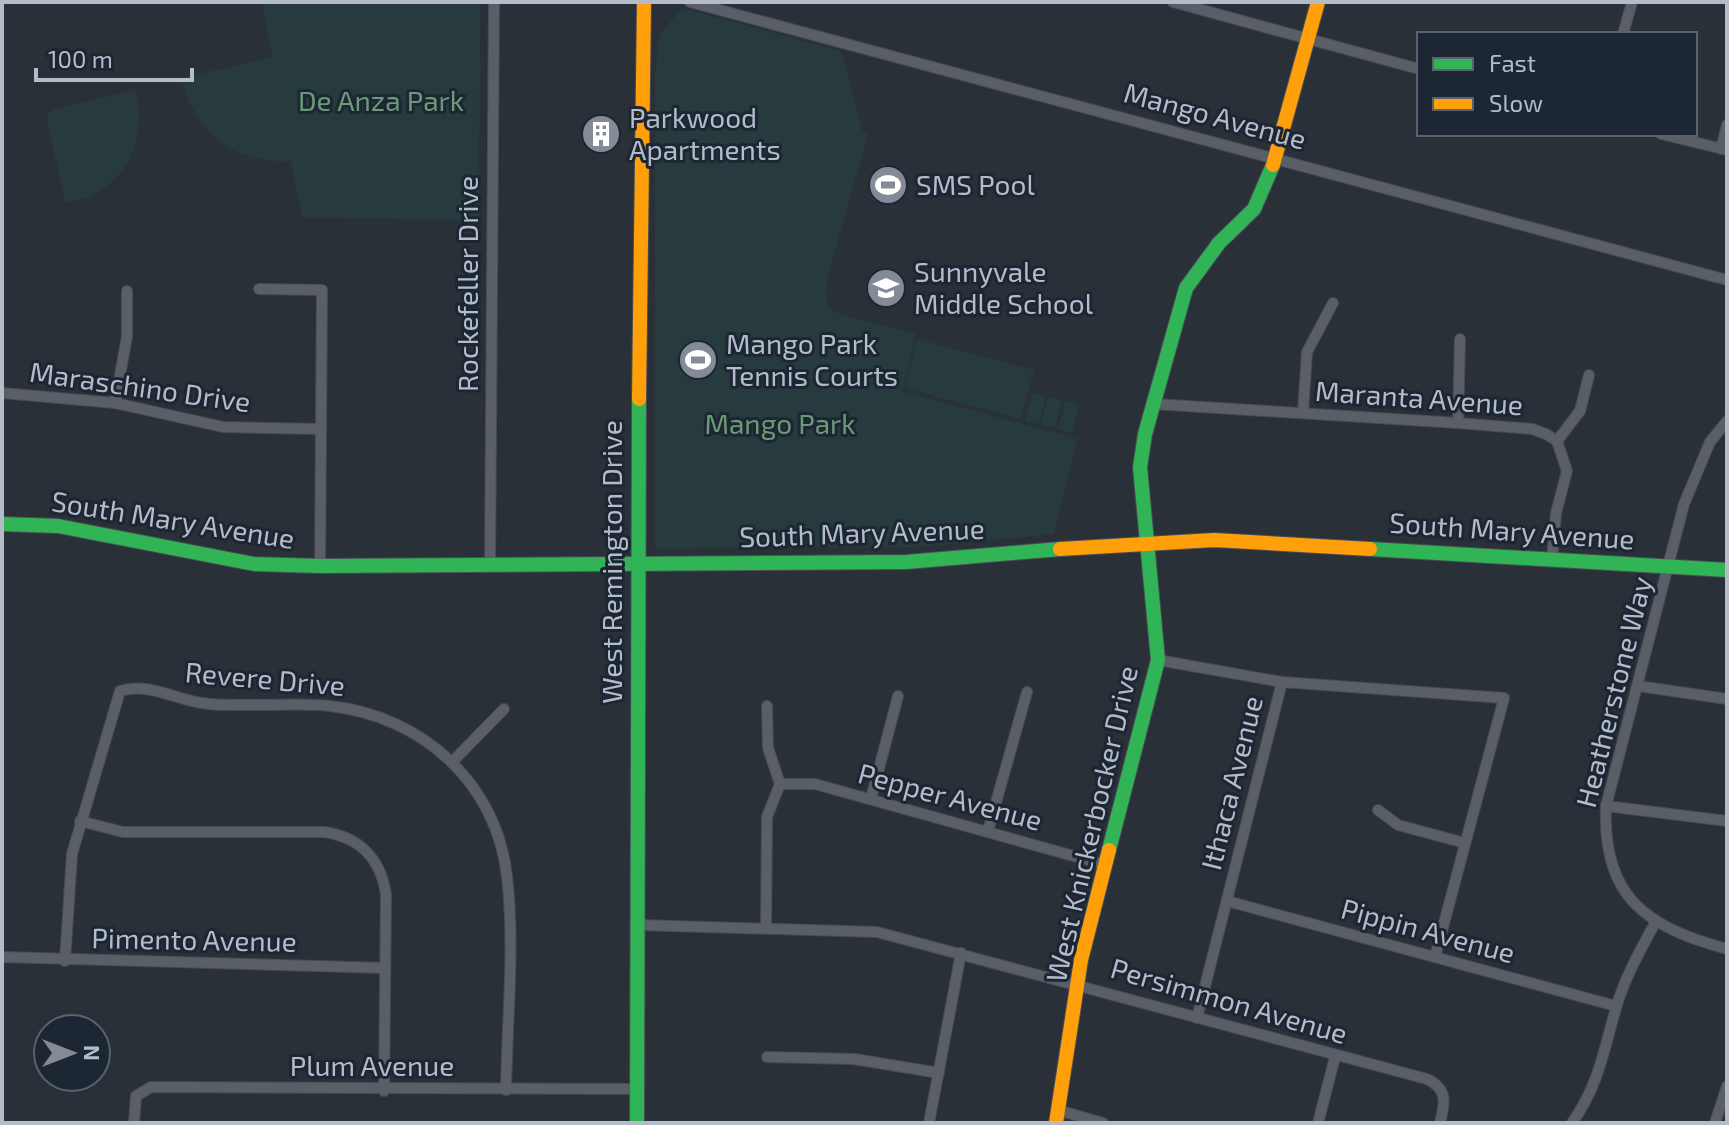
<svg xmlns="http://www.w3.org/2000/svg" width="1729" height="1125" font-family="'Exo 2',sans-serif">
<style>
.park{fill:#273a3e}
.water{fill:url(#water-ripples)}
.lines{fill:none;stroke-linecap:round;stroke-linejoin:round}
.street-casing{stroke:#484c53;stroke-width:12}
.fast-casing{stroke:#484c53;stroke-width:16}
.slow-casing{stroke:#484c53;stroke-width:16}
.street{stroke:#5a5e66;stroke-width:10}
.fast{stroke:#30b455;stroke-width:14}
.slow{stroke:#ff9f0a;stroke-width:14}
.labels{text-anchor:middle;stroke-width:6;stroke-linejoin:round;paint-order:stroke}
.park-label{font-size:28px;fill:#6b9a76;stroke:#1d2633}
.street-label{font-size:28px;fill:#b4bcc9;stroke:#1d2633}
.poi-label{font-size:28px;fill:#b4bcc9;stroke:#1d2633;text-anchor:start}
</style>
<defs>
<pattern id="water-ripples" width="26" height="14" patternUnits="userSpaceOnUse" patternTransform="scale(2)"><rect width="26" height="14" fill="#384963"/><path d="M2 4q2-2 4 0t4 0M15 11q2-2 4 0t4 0" fill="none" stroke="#526178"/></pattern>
</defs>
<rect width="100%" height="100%" fill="#2a3038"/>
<!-- park -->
<g class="park">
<path d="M262 2H480L479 221 302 217 291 161C233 164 196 133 181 78L272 57Z"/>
<path d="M682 8 841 51 863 132 868 134 828 276 826 295 829 308 840 314 916 334 902 391 1078 439 1054 534 921 547 655 549V76L659 35Z"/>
<path d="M135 90C149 144 123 192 66 203L46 118 51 110Z"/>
<path d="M917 339 1034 370 1028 393H1023L1027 396 1021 419 904 388 910 365H915L911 363Z"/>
<path d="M1032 393 1046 396 1039 424 1025 421Z"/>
<path d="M1048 397 1062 400 1055 428 1041 425Z"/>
<path d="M1065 401 1079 405 1072 433 1058 429Z"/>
</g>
<!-- water -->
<path class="water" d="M882 164 903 170 893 205 872 199Z"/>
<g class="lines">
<!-- street casing -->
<g class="street-casing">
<g id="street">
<path d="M690 2 1727 280"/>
<path d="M1173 2 1419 69"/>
<path d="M1623 34 1632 2"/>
<path d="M1661 134 1727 150"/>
<path d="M1721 149 1727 125"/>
<path d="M259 289 322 290 320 566"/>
<path d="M2 393 115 403 223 427 320 429"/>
<path d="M115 403 127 336V291"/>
<path d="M1154 404 1458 423 1532 429 1546 434 1557 441 1567 471 1556 513 1552 560"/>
<path d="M1303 413 1307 352 1333 303"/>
<path d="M1727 421 1710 442 1684 504 1606 806C1602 897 1646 927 1727 949"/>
<path d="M1458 423 1460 339"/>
<path d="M1557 441 1580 411 1589 375"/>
<path d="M490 566 494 2"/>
<path d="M1158 660 1282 682 1197 1018"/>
<path d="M1282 682 1504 698 1435 957"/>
<path d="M1638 686 1727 699"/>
<path d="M767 706 768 748 780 784"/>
<path d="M453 761 504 709"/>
<path d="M780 784H815L1106 865"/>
<path d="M871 799 898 696"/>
<path d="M1606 806 1727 821"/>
<path d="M1378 810 1398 825 1465 843"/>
<path d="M80 821 123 832H324C360 837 381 859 386 895L384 1091"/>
<path d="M988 831 1027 692"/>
<path d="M1227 901 1616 1006"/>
<path d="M639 925 877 932 1427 1079C1448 1089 1445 1103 1440 1123"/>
<path d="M766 928 767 817 780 784"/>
<path d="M2 957 385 968"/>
<path d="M65 961 72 854 120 691C148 682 174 699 202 703 220 706 239 705 257 705 281 705 306 703 330 706 422 716 497 783 507 877 515 946 507 1020 506 1090"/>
<path d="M767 1057 854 1059 939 1073"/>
<path d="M1058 1110 1103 1123"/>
<path d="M134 1123 136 1096 151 1087 638 1089"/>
<path d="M929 1123 961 953"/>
<path d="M1318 1123 1335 1057"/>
<path d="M1572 1123C1599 1084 1603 1053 1616 1008 1625 977 1640 951 1655 923"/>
<path d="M1715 1123 1727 1086"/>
</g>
</g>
<!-- fast casing -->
<g class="fast-casing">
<g id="fast">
<path d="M2 524 58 526 254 564 320 566 906 562 1060 549"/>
<path d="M1370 549 1727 570"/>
<path d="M1109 850 1158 660 1140 467 1145 434 1186 288 1219 243 1254 209 1273 165"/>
<path d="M637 1123 639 399"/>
</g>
</g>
<!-- slow casing -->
<g class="slow-casing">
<g id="slow">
<path d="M1273 165 1318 2"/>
<path d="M639 399 644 2"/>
<path d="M1060 549 1214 540 1370 549"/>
<path d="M1056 1123 1081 960 1109 850"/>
</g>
</g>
<!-- street -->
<use href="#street" class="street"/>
<!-- fast -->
<use href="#fast" class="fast"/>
<!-- slow -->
<use href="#slow" class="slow"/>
</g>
<!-- icons -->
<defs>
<g id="building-disc" transform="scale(2)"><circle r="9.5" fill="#848b96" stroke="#1d2633"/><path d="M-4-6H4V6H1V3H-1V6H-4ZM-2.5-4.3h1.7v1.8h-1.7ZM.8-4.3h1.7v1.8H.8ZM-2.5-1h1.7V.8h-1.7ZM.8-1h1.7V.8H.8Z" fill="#fff"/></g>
<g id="stadium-disc" transform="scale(2)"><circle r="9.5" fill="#848b96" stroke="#1d2633"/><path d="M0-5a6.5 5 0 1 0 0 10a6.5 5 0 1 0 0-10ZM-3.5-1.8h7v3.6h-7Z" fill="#fff"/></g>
<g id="school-disc" transform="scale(2)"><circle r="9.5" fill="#848b96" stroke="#1d2633"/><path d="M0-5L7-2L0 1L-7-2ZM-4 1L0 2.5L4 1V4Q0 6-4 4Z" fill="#fff"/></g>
</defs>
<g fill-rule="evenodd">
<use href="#building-disc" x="601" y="134"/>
<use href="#stadium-disc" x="888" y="185"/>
<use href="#school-disc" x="886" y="288"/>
<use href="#stadium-disc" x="698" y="360"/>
</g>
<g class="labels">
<!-- park labels -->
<g class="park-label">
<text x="381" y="111">De Anza Park</text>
<text x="780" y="434">Mango Park</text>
</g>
<!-- street labels -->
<g class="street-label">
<text transform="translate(1215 116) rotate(15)" y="10">Mango Avenue</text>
<text transform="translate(468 284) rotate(-90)" y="10">Rockefeller Drive</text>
<text transform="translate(140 387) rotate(8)" y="10">Maraschino Drive</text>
<text transform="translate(1419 398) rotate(4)" y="10">Maranta Avenue</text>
<text transform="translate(173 520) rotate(9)" y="10">South Mary Avenue</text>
<text transform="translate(1512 531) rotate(4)" y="10">South Mary Avenue</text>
<text transform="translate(862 533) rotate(-2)" y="10">South Mary Avenue</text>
<text transform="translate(612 562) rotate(-90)" y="10">West Remington Drive</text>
<text transform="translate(265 679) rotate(5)" y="10">Revere Drive</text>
<text transform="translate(1614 692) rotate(-76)" y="10">Heatherstone Way</text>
<text transform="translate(1232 783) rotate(-76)" y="10">Ithaca Avenue</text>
<text transform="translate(950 797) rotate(15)" y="10">Pepper Avenue</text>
<text transform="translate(1092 824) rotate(-77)" y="10">West Knickerbocker Drive</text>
<text transform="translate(1428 931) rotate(15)" y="10">Pippin Avenue</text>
<text transform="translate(194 940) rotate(1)" y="10">Pimento Avenue</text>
<text transform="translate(1229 1001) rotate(16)" y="10">Persimmon Avenue</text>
<text x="372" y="1076">Plum Avenue</text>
</g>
<!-- poi labels -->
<g class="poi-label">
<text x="629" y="128">Parkwood<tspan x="629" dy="32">Apartments</tspan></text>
<text x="916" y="195">SMS Pool</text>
<text x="914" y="282">Sunnyvale<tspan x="914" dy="32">Middle School</tspan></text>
<text x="726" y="354">Mango Park<tspan x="726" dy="32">Tennis Courts</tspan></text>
</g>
</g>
<!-- border -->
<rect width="1729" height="1125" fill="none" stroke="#b4bcc9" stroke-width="8"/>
<!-- legend -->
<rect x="1417" y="32" width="280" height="104" fill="#1d2633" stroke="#59626f" stroke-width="2"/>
<rect x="1433" y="58" width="40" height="12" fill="#30b455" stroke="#59626f" stroke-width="2"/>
<text x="1489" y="72" font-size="24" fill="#b4bcc9">Fast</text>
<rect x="1433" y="98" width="40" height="12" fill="#ff9f0a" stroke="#59626f" stroke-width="2"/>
<text x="1489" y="112" font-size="24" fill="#b4bcc9">Slow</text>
<!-- north arrow -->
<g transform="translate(72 1053) rotate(90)"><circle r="38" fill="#1d2633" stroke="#59626f" stroke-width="2"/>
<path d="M0-6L14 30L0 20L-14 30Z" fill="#848b96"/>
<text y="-12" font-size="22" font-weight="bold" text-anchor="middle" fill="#b4bcc9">N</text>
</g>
<!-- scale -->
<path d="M36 68v12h156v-12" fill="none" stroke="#b4bcc9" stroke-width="4"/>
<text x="48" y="68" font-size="24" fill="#b4bcc9" stroke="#1d2633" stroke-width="6" paint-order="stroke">100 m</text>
</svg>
